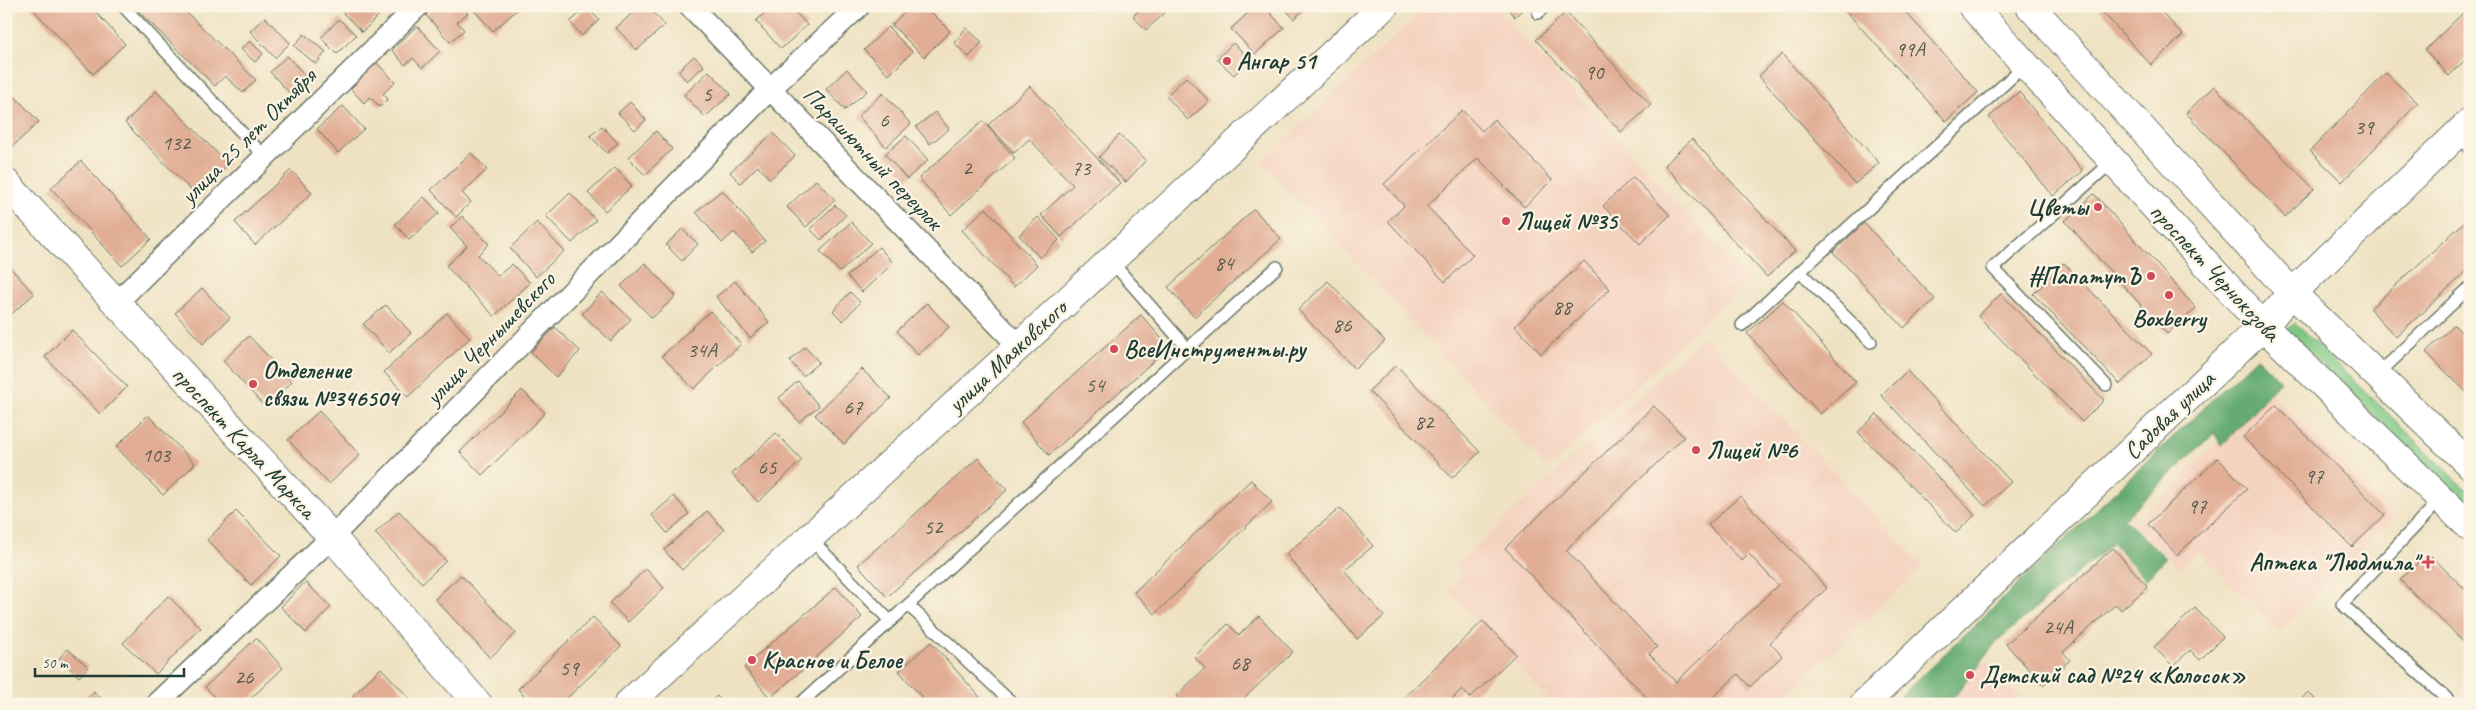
<svg xmlns="http://www.w3.org/2000/svg" width="2476" height="710" font-family="Caveat,sans-serif">
<style>
.built{fill:#f5d3c1}
.green{fill:#7dc785;stroke:#4e825c}
.forest{fill:#66ac72;stroke:#427453}
.building{fill:#e1ad94}
.lines{fill:none;stroke-linecap:round;stroke-linejoin:round}
.service-casing{stroke:#687766;stroke-width:14}
.minor-casing{stroke:#687766;stroke-width:24}
.tertiary-casing{stroke:#687766;stroke-width:30}
.primary-casing{stroke:#687766;stroke-width:30}
.service{stroke:#fff;stroke-width:11}
.minor{stroke:#fff;stroke-width:21}
.tertiary{stroke:#fff;stroke-width:28}
.primary{stroke:#fff;stroke-width:28}
.poi-dot{fill:#d1495b;stroke:#fcf5e5;stroke-width:2}
.labels{text-anchor:middle;stroke-width:4.5;stroke-linejoin:round;paint-order:stroke}
.number-label{font-size:21px;fill:#50594c}
.poi-label{font-size:24px;font-weight:bold;fill:#1f3d34;stroke:#fcf5e5;text-anchor:start}
.street-label{font-size:24px;fill:#1f3d34;stroke:#fcf5e5}
</style>
<rect width="100%" height="100%" fill="#fcf5e5"/>
<filter id="ink" filterUnits="userSpaceOnUse"><feTurbulence type="fractalNoise" baseFrequency=".02" numOctaves="2"/><feDisplacementMap in="SourceGraphic" scale="10" xChannelSelector="R" yChannelSelector="G"/><feConvolveMatrix kernelMatrix="1 2 1 2 8 2 1 2 1" color-interpolation-filters="sRGB"/></filter>
<filter id="wash" filterUnits="userSpaceOnUse"><feTurbulence type="fractalNoise" baseFrequency=".0096" numOctaves="4" result="noise"/><feDisplacementMap in="SourceGraphic" scale="20" xChannelSelector="R" yChannelSelector="G"/><feGaussianBlur stdDeviation="1.12" result="paint"/><feColorMatrix in="noise" values="0 0 0 0 0 0 0 0 0 0 0 0 0 0 0 0 0 1.4 0 .05"/><feComposite in="paint" operator="in"/></filter>
<g filter="url(#wash)">
<rect width="100%" height="100%" fill="#efe2c3"/>
<!-- built -->
<g class="built">
<path d="M1427 6H1494L1749 280 1548 469 1262 161Z"/>
<path d="M1704 336 1923 566 1776 704H1552L1448 590 1464 575 1455 565Z"/>
<path d="M2268 390 2394 516 2279 632 2198 551 2179 569 2135 525Z"/>
<path d="M1972 646 2027 704H1910Z"/>
</g>
<!-- green -->
<path class="green" d="M2295 323 2470 493V512L2287 330Z"/>
<!-- forest -->
<path class="forest" d="M2257 357 2280 381 2222 446 2214 433 2124 519 2166 558 2146 580 2113 543 1997 641 1949 704H1892Z"/>
<g id="blocks">
<!-- building -->
<g class="building">
<path d="M30 6H90L125 44 93 74Z"/>
<path d="M139 6H180L256 80 243 93 225 76 215 86 136 9Z"/>
<path d="M342 6H376L382 12 362 32 339 9Z"/>
<path d="M435 6H462L468 13 457 22 464 30 450 42 426 15Z"/>
<path d="M470 6H516L518 9 493 31Z"/>
<path d="M640 6H647L665 25 637 50 616 28Z"/>
<path d="M772 6H790L807 25 781 49 756 21Z"/>
<path d="M910 6H925L950 31 924 57 892 25Z"/>
<path d="M1144 6H1172L1146 30 1133 16Z"/>
<path d="M1255 6H1264L1284 28 1255 54 1231 29Z"/>
<path d="M1283 6H1308L1294 19Z"/>
<path d="M1506 6H1526L1515 17Z"/>
<path d="M1841 6H1900L1978 92 1946 121Z"/>
<path d="M2097 6H2156L2183 35 2151 65Z"/>
<path d="M2470 6V55L2449 76 2425 50Z"/>
<path d="M587 7 599 20 582 36 570 22Z"/>
<path d="M1566 12 1651 105 1621 132 1536 40Z"/>
<path d="M265 17 290 43 275 58 250 31Z"/>
<path d="M339 19 356 35 337 54 321 38Z"/>
<path d="M417 26 440 51 422 68 413 58 405 65 392 50Z"/>
<path d="M888 27 912 52 889 75 864 50Z"/>
<path d="M966 28 982 42 969 57 954 43Z"/>
<path d="M304 34 326 52 316 64 294 46Z"/>
<path d="M250 41 263 54 255 62 241 49Z"/>
<path d="M1233 43 1250 59 1234 75 1217 59Z"/>
<path d="M1782 54 1879 163 1855 184 1759 76Z"/>
<path d="M287 56 311 82 294 98 270 72Z"/>
<path d="M694 56 704 66 687 81 678 71Z"/>
<path d="M375 61 395 82 383 94 388 99 380 107 370 97 364 103 348 86Z"/>
<path d="M847 69 867 91 845 110 826 89Z"/>
<path d="M709 71 731 94 705 117 684 95Z"/>
<path d="M2386 73 2418 103 2342 182 2310 151Z"/>
<path d="M1186 77 1209 101 1188 120 1166 96Z"/>
<path d="M1030 86 1120 183 1061 237 1041 215 1073 185 1029 139 1014 153 988 125Z"/>
<path d="M2214 86 2314 189 2285 217 2186 113Z"/>
<path d="M6 87 39 122 11 148 6 142Z"/>
<path d="M156 91 228 164 196 195 125 123Z"/>
<path d="M2019 92 2083 171 2053 196 1989 117Z"/>
<path d="M883 93 911 124 886 147 858 116Z"/>
<path d="M630 102 646 120 635 130 618 113Z"/>
<path d="M343 106 364 129 338 153 317 129Z"/>
<path d="M1462 110 1482 131 1494 119 1552 180 1524 207 1478 158 1427 206 1473 255 1445 282 1388 221 1404 206 1384 184Z"/>
<path d="M935 112 949 129 930 144 916 127Z"/>
<path d="M983 121 1015 158 951 215 919 178Z"/>
<path d="M602 126 618 143 607 153 590 136Z"/>
<path d="M656 131 672 149 645 175 628 158Z"/>
<path d="M773 133 795 156 770 179 758 166 740 183 730 172Z"/>
<path d="M1119 135 1146 160 1126 182 1099 157Z"/>
<path d="M906 136 928 160 907 179 885 154Z"/>
<path d="M1692 139 1795 251 1767 277 1664 165Z"/>
<path d="M471 153 487 170 462 193 471 202 456 217 431 190Z"/>
<path d="M81 161 151 239 122 266 51 188Z"/>
<path d="M615 168 632 186 605 211 588 193Z"/>
<path d="M291 170 312 193 255 245 235 222Z"/>
<path d="M1633 177 1670 215 1640 244 1603 206Z"/>
<path d="M816 180 835 200 806 227 787 207Z"/>
<path d="M722 190 765 241 752 252 734 232 722 243 696 212Z"/>
<path d="M570 193 596 220 572 243 546 216Z"/>
<path d="M2094 194 2196 308 2167 334 2065 221Z"/>
<path d="M424 197 439 213 409 240 395 224Z"/>
<path d="M835 205 846 215 821 240 810 229Z"/>
<path d="M986 208 1037 265 1014 287 962 230Z"/>
<path d="M1254 209 1281 239 1194 317 1168 287Z"/>
<path d="M462 216 489 244 478 255 498 276 512 264 530 283 494 316 446 266 467 246 450 228Z"/>
<path d="M1038 217 1059 240 1040 258 1019 235Z"/>
<path d="M2470 217V268L2396 337 2370 309Z"/>
<path d="M537 222 564 251 536 277 510 248Z"/>
<path d="M851 222 871 243 840 272 820 251Z"/>
<path d="M1864 223 1935 299 1904 328 1833 252Z"/>
<path d="M682 229 698 244 682 261 666 245Z"/>
<path d="M879 247 893 263 862 292 847 276Z"/>
<path d="M1584 261 1610 289 1541 354 1515 326Z"/>
<path d="M6 263 34 294 6 319Z"/>
<path d="M645 263 676 296 652 318 621 286Z"/>
<path d="M2064 263 2152 354 2120 384 2033 294Z"/>
<path d="M735 281 769 322 750 338 716 297Z"/>
<path d="M1328 281 1385 341 1355 369 1298 310Z"/>
<path d="M202 288 230 318 203 344 175 313Z"/>
<path d="M602 292 631 319 611 341 582 314Z"/>
<path d="M850 292 860 302 843 321 833 311Z"/>
<path d="M2001 294 2104 400 2082 422 1978 316Z"/>
<path d="M1783 301 1856 382 1820 414 1747 333Z"/>
<path d="M927 303 949 327 918 355 897 331Z"/>
<path d="M386 305 411 333 389 353 363 324Z"/>
<path d="M710 311 741 344 694 389 662 356Z"/>
<path d="M447 313 470 338 408 397 384 372Z"/>
<path d="M1141 315 1169 347 1049 455 1021 422Z"/>
<path d="M2454 325 2470 341V396L2426 352Z"/>
<path d="M555 327 580 351 556 377 531 352Z"/>
<path d="M72 330 127 387 100 414 45 357Z"/>
<path d="M249 336 292 382 265 407 223 361Z"/>
<path d="M805 347 819 362 803 376 790 361Z"/>
<path d="M1396 365 1480 452 1452 478 1369 391Z"/>
<path d="M862 369 891 398 844 444 815 415Z"/>
<path d="M1907 371 2011 482 1985 506 1881 395Z"/>
<path d="M798 381 819 406 799 422 779 398Z"/>
<path d="M522 390 545 413 482 475 460 452Z"/>
<path d="M2276 405 2385 515 2352 547 2243 437Z"/>
<path d="M1654 406 1684 437 1566 550 1657 647 1649 654 1676 682 1778 585 1749 554 1742 561 1708 525 1740 496 1827 588 1770 643 1782 656 1750 687 1738 674 1706 704H1653L1505 548Z"/>
<path d="M319 411 360 455 329 484 288 440Z"/>
<path d="M1877 414 1975 515 1956 533 1858 432Z"/>
<path d="M148 415 195 464 163 495 116 447Z"/>
<path d="M776 433 802 460 758 502 732 474Z"/>
<path d="M978 458 1007 490 887 597 858 565Z"/>
<path d="M2218 458 2247 489 2177 555 2148 524Z"/>
<path d="M1251 480 1272 502 1155 614 1134 592Z"/>
<path d="M674 496 689 514 667 533 652 515Z"/>
<path d="M1340 508 1373 546 1344 570 1384 616 1357 639 1286 554Z"/>
<path d="M236 511 281 556 251 585 207 540Z"/>
<path d="M399 511 446 561 422 583 375 533Z"/>
<path d="M707 511 724 530 682 570 664 550Z"/>
<path d="M2113 548 2148 587 2121 610 2116 604 2063 652 2070 660 2043 685 2006 644Z"/>
<path d="M2428 553 2470 594V648L2400 580Z"/>
<path d="M646 569 664 588 628 622 610 603Z"/>
<path d="M461 575 516 633 490 658 435 599Z"/>
<path d="M305 582 331 607 306 633 281 607Z"/>
<path d="M836 587 862 617 770 698 744 667Z"/>
<path d="M168 596 201 628 156 674 123 643Z"/>
<path d="M2195 608 2223 637 2200 660 2190 650 2173 666 2154 647Z"/>
<path d="M1259 616 1293 652 1238 704H1183L1176 696 1205 668 1194 657 1228 624 1239 635Z"/>
<path d="M593 617 621 646 561 704H531L518 689Z"/>
<path d="M1483 621 1516 654 1470 698 1462 689 1447 704H1397Z"/>
<path d="M256 638 283 668 245 704H221L205 687Z"/>
<path d="M931 642 986 704H928L899 671Z"/>
<path d="M68 649 88 667 79 677 59 658Z"/>
<path d="M381 668 415 704H360L352 696Z"/>
<path d="M94 691 106 704H82Z"/>
<path d="M2308 692 2320 704H2297Z"/>
<path d="M717 696 724 704H708Z"/>
</g>
</g>
</g>
<g filter="url(#ink)">
<use href="#blocks" fill-opacity="0" stroke="#687766" stroke-width="1"/>
<g class="lines">
<!-- service casing -->
<g class="service-casing">
<g id="service">
<path d="M123 6 264 156"/>
<path d="M1538 13 1545 6"/>
<path d="M2457 135 2470 148"/>
<path d="M1111 261 1188 349"/>
<path d="M1800 272 1871 342"/>
<path d="M1742 325 2025 65"/>
<path d="M2377 375 2470 287"/>
<path d="M2106 385 1993 268 2113 161"/>
<path d="M2441 499 2342 604 2453 704"/>
<path d="M810 538 890 621"/>
<path d="M908 605 1013 704"/>
<path d="M800 704 1277 267"/>
</g>
</g>
<!-- minor casing -->
<g class="minor-casing">
<g id="minor">
<path d="M690 6 1019 346"/>
<path d="M116 303 418 6"/>
<path d="M156 704 332 537 770 89 859 6"/>
</g>
</g>
<!-- tertiary casing -->
<g class="tertiary-casing">
<g id="tertiary">
<path d="M1972 6 2263 326 2470 527"/>
<path d="M2030 6 2292 293 2470 465"/>
<path d="M6 183 332 537 478 704"/>
<path d="M1864 704 2263 326 2292 293 2470 122"/>
</g>
</g>
<!-- primary casing -->
<g class="primary-casing">
<path id="primary" d="M628 704 1019 346 1384 6"/>
</g>
<!-- service -->
<use href="#service" class="service"/>
<!-- minor -->
<use href="#minor" class="minor"/>
<!-- tertiary -->
<use href="#tertiary" class="tertiary"/>
<!-- primary -->
<use href="#primary" class="primary"/>
</g>
</g>
<!-- markers -->
<g class="poi-dot">
<circle cx="1227" cy="61" r="5"/>
<circle cx="2098" cy="207" r="5"/>
<circle cx="1506" cy="221" r="5"/>
<circle cx="2151" cy="276" r="5"/>
<circle cx="2169" cy="295" r="5"/>
<circle cx="1114" cy="349" r="5"/>
<circle cx="253" cy="384" r="5"/>
<circle cx="1696" cy="450" r="5"/>
<path d="M2425.5 554.5h5v5h5v5h-5v5h-5v-5h-5v-5h5z"/>
<circle cx="752" cy="660" r="5"/>
<circle cx="1970" cy="675" r="5"/>
</g>
<g class="labels">
<!-- number labels -->
<g class="number-label">
<text x="1910" y="56">99А</text>
<text x="1594" y="79">90</text>
<text x="707" y="101">5</text>
<text x="884" y="127">6</text>
<text x="2364" y="134">39</text>
<text x="176" y="150">132</text>
<text x="967" y="175">2</text>
<text x="1081" y="175">73</text>
<text x="1224" y="270">84</text>
<text x="1562" y="314">88</text>
<text x="1342" y="332">86</text>
<text x="702" y="357">34А</text>
<text x="1095" y="392">54</text>
<text x="853" y="414">67</text>
<text x="1424" y="429">82</text>
<text x="156" y="462">103</text>
<text x="767" y="474">65</text>
<text x="2314" y="483">97</text>
<text x="2197" y="513">97</text>
<text x="933" y="534">52</text>
<text x="2058" y="634">24А</text>
<text x="1240" y="670">68</text>
<text x="569" y="675">59</text>
<text x="244" y="684">26</text>
</g>
<!-- poi labels -->
<g class="poi-label">
<text x="1237" y="69">Ангар 51</text>
<text x="2088" y="215" text-anchor="end">Цветы</text>
<text x="1516" y="229">Лицей №35</text>
<text x="2141" y="284" text-anchor="end">#ПапатутЪ</text>
<text x="2169" y="326" text-anchor="middle">Boxberry</text>
<text x="1124" y="357">ВсеИнструменты.ру</text>
<text x="263" y="378">Отделение<tspan x="263" dy="28">связи №346504</tspan></text>
<text x="1706" y="458">Лицей №6</text>
<text x="2418" y="570" text-anchor="end">Аптека "Людмила"</text>
<text x="762" y="668">Красное и Белое</text>
<text x="1980" y="683">Детский сад №24 «Колосок»</text>
</g>
<!-- street labels -->
<g class="street-label">
<text transform="translate(248 136) rotate(-45)" y="8">улица 25 лет Октября</text>
<text transform="translate(873 158) rotate(46)" y="8">Парашютный переулок</text>
<text transform="translate(2215 272) rotate(47)" y="8">проспект Чернокозова</text>
<text transform="translate(490 338) rotate(-46)" y="8">улица Чернышевского</text>
<text transform="translate(1007 356) rotate(-43)" y="8">улица Маяковского</text>
<text transform="translate(2169 415) rotate(-44)" y="8">Садовая улица</text>
<text transform="translate(244 442) rotate(47)" y="8">проспект Карла Маркса</text>
</g>
</g>
<!-- margin -->
<rect width="2476" height="710" fill="none" stroke="#fcf5e5" stroke-width="25"/>
<!-- scale -->
<path d="M35 668v8h149v-8" fill="none" stroke="#1f3d34" stroke-width="2.5"/>
<text x="42" y="668" font-size="15" fill="#1f3d34" stroke="#fcf5e5" stroke-width="4" paint-order="stroke">50 m</text>
</svg>
